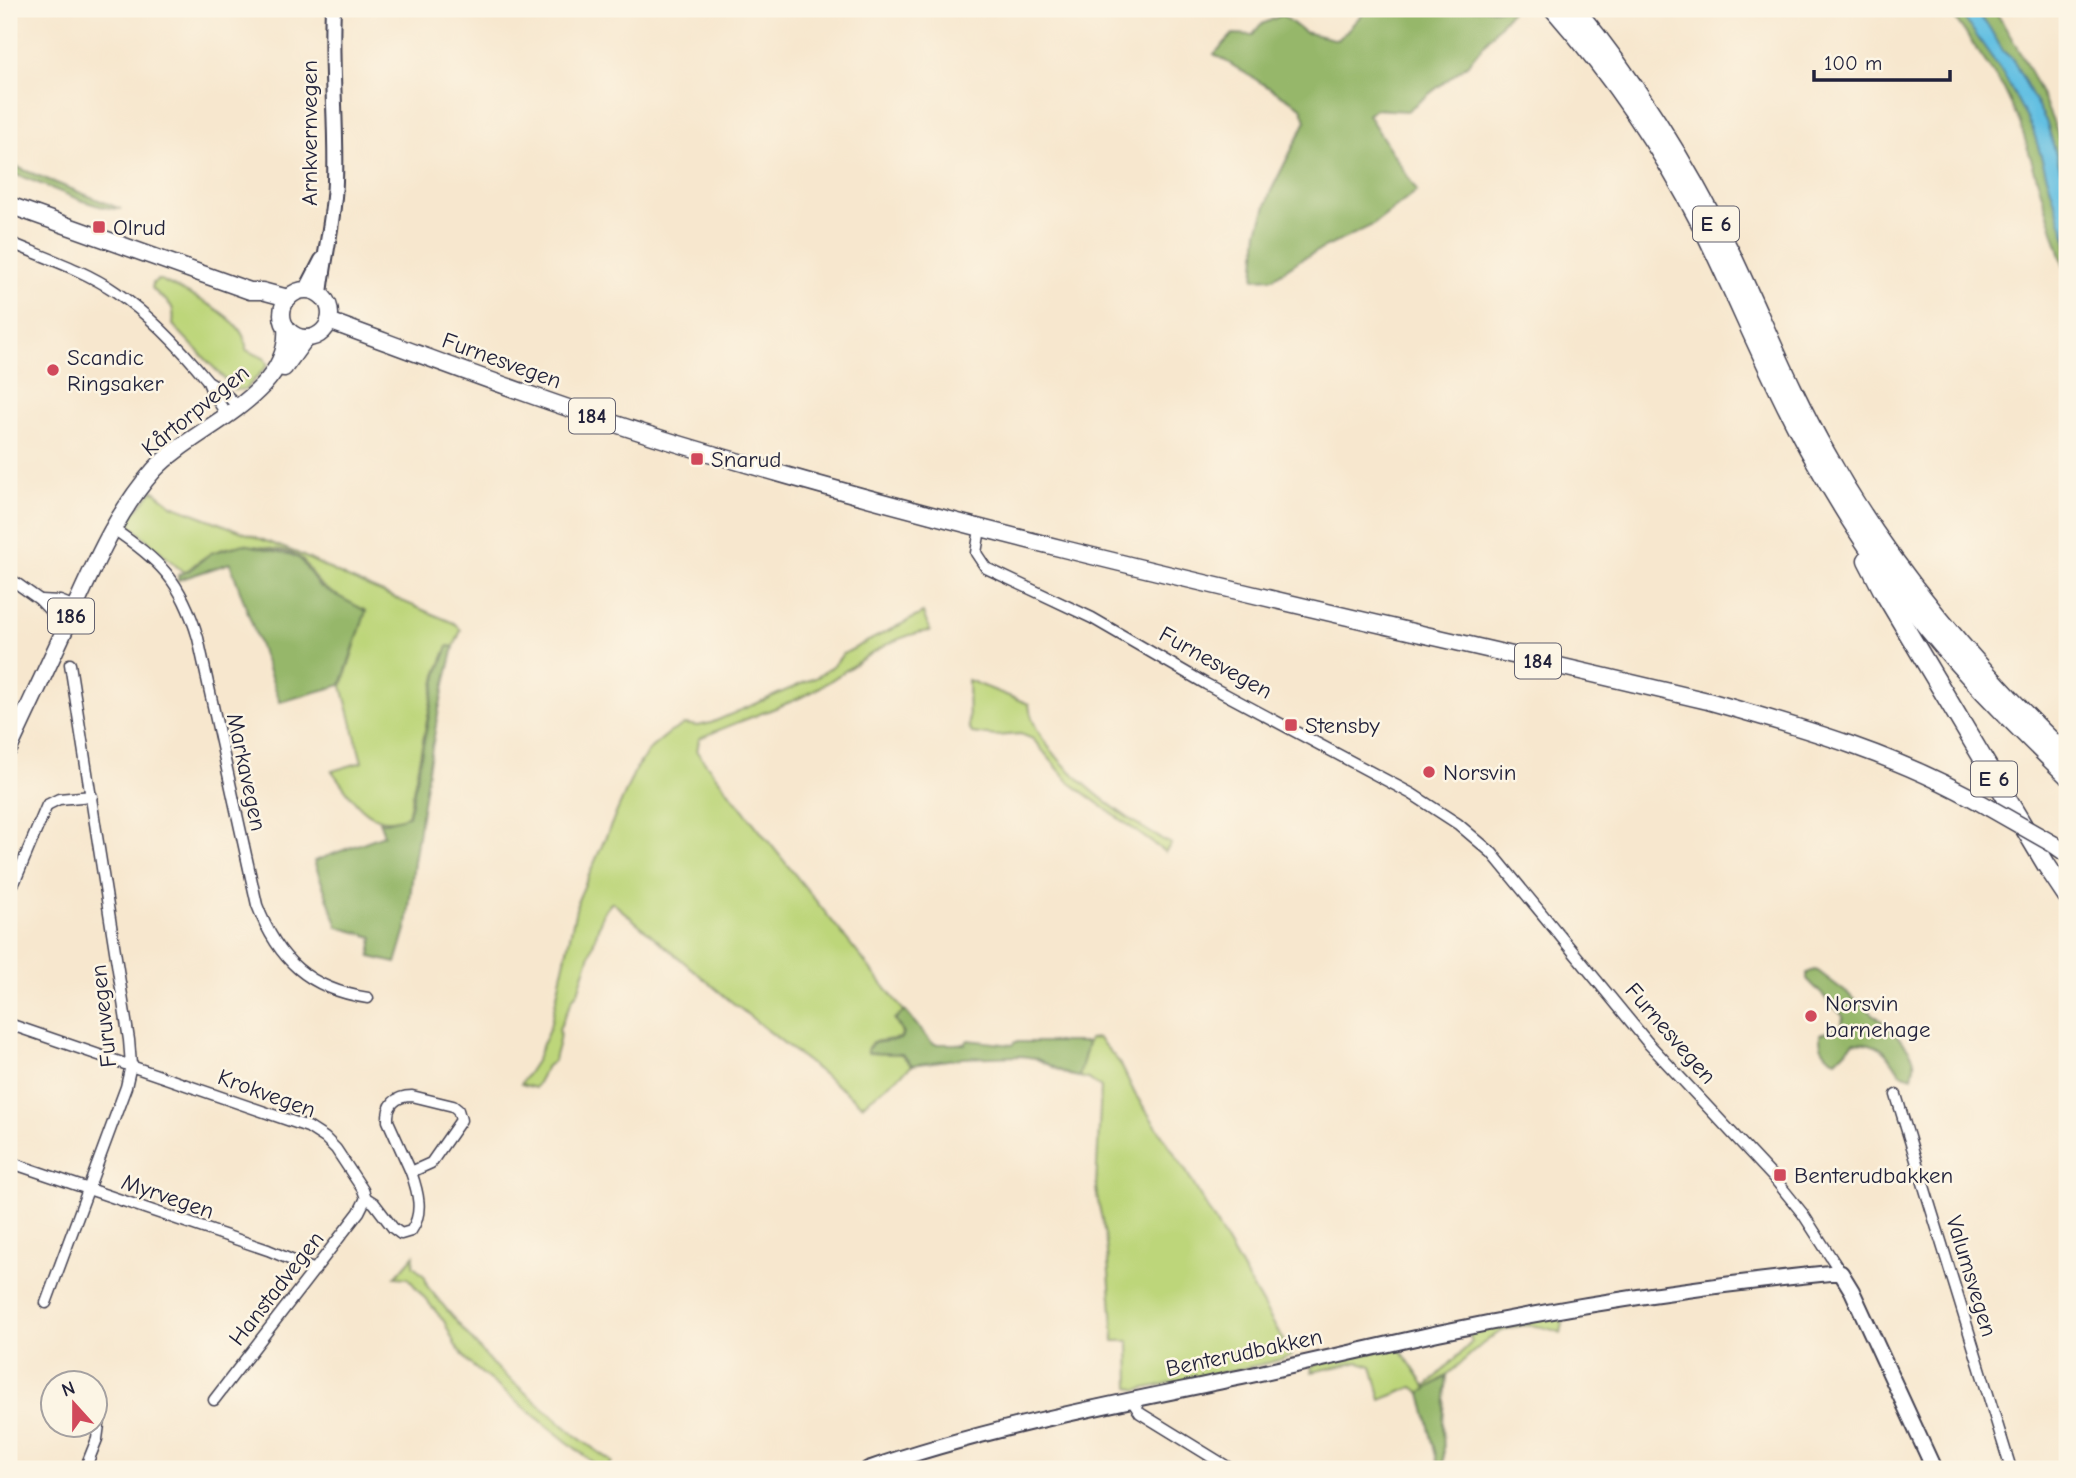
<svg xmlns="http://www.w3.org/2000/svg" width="2076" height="1478" font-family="'Comic Neue',sans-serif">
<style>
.green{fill:#bdd67a;stroke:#707c5a;stroke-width:2}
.forest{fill:#96b76a;stroke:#5c6c52;stroke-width:2}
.water{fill:#64c0e2;stroke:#43718e;stroke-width:2}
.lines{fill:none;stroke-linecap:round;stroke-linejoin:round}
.minor-casing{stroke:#424051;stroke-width:13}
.secondary-casing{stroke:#424051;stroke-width:18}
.primary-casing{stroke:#424051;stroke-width:19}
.motorway-casing{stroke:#424051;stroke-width:21}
.minor{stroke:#fff;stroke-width:10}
.secondary{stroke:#fff;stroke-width:14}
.primary{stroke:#fff;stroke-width:16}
.motorway{stroke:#fff;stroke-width:18}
.primary-bridge-casing{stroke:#424051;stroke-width:19;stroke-linecap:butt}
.primary-bridge{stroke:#fff;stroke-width:16}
.poi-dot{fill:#d1495b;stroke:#fcf5e5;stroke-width:2.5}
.labels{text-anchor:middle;stroke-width:5;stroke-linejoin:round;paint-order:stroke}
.shield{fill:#fcf5e5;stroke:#63616e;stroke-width:2}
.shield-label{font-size:21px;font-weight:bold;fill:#22223b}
.street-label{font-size:23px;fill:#22223b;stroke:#fcf5e5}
.poi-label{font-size:23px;fill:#22223b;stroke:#fcf5e5;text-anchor:start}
</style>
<rect width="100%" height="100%" fill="#fcf5e5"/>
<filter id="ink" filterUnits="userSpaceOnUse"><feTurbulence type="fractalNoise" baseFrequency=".0143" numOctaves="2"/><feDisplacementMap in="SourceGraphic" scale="14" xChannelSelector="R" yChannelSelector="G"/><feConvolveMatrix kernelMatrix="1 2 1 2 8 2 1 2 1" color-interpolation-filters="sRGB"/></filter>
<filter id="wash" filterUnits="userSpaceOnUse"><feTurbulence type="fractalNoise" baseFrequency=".00686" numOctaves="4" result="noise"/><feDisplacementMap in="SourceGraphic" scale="28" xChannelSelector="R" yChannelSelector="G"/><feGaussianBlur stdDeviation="1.57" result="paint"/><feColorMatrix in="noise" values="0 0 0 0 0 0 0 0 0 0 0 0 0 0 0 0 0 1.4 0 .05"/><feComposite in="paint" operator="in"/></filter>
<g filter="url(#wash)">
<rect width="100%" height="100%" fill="#f7e7ce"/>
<!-- green -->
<g class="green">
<path d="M157 280H161C185 293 249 317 246 350L264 358 268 365 246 389 235 390 173 325C176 299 166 305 152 288L153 283Z"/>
<path d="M153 490 172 505 297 553 348 578 454 623 461 630 454 647 448 646 436 675 408 816C369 832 353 798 332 771L362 762 342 686 366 611C350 603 332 596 319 583 311 576 308 564 299 557 292 552 282 550 273 549 238 542 214 545 187 571L183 572 128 523 129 519Z"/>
<path d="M923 613 930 631C885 635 849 672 810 693 774 711 735 721 699 739L697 752 904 1011 894 1019 902 1033 900 1038 872 1042 867 1049 868 1053 901 1054 912 1066 862 1105 728 999 612 902 603 913 578 992 573 998 559 1029C562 1039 555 1051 554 1061L547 1066 535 1088 521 1084 536 1061 550 1027 578 900 636 768 651 748 669 733 685 724 698 726 711 723 817 677 833 666 843 654Z"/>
<path d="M968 680 1029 704C1032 754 1129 823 1171 844L1165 852 1070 783 1033 739 1021 734 995 736 972 733 969 728Z"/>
<path d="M1098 1038 1120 1063 1135 1094 1186 1171 1292 1356 1268 1363 1137 1390 1130 1387 1129 1341H1114C1111 1304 1110 1267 1104 1230 1102 1216 1097 1202 1096 1187L1101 1087 1088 1079 1079 1077 1089 1039Z"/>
<path d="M414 1255 413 1265 425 1277 427 1286 492 1364 576 1436 612 1462 607 1469H601L470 1364 455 1345 444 1321 408 1278 395 1277Z"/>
<path d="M1565 1314 1561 1333C1506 1310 1486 1343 1448 1374 1439 1381 1430 1387 1421 1393L1413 1387 1381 1400 1372 1366 1359 1362 1312 1372 1311 1366 1398 1346 1426 1387 1472 1342 1468 1331Z"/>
</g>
<!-- forest -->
<g class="forest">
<path d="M1367 9H1513L1468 64 1407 111 1375 109 1368 115 1417 191 1373 225 1303 258 1273 278 1254 279 1258 231 1270 193 1306 121 1301 107 1214 54 1233 34 1253 35 1260 25 1282 15 1304 32 1338 40Z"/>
<path d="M1949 9H1994C2023 55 2053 111 2067 164V276L2020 123 2004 89Z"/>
<path d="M9 164 121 209C91 210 42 181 9 173Z"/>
<path d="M244 544 292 555 300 559 319 586 366 611 341 685 280 702 230 563 178 580V575L188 571 211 553Z"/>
<path d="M448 646 454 647 439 709 428 770 414 862 407 926 396 963 370 957 373 937 338 927 314 861 384 835 379 821 385 822 409 816 437 675Z"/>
<path d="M1814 970 1818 971C1842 990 1905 1033 1914 1060 1915 1065 1913 1072 1912 1077L1900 1073C1887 1051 1881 1043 1854 1042L1836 1060C1825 1056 1819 1046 1820 1034L1842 1026 1843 1016 1807 979V973Z"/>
<path d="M905 1011 931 1042 935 1044H965L968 1040 1012 1045 1015 1042H1088L1079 1077 1069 1075 1035 1058 1021 1056 962 1058 912 1065 902 1054 868 1053V1049L873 1043 901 1039 903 1033 895 1019Z"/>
<path d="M1447 1376 1443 1422 1444 1462 1442 1468 1439 1469 1421 1393Z"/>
</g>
<!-- water -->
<path class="water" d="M1958 9H1973L1989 27 2003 51 2013 60 2046 121 2067 191V242L2033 130 2004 75Z"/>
</g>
<g filter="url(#ink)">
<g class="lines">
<!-- minor casing -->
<g class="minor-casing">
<g id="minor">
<path d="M9 242C44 257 84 270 116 292 151 316 181 348 208 381L219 388 239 407"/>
<path d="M208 382 212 392 227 415"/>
<path d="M112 528C160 561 181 580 198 638L257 905C278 960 309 989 368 998"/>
<path d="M980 529 976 553 986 568 1092 618 1206 684 1412 794 1458 824 1492 853 1649 1044 1774 1178 1803 1214 1841 1273"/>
<path d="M9 578 40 600 54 615 68 623"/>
<path d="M40 600 60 601 75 607"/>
<path d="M9 890 15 881 47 805 59 799 92 796"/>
<path d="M9 1024 308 1127 325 1138 336 1149 363 1190 366 1198 374 1203 393 1228 401 1234 411 1231C424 1213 418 1192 411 1172"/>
<path d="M1896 1095 2011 1469"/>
<path d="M412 1096 453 1106 458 1110 461 1120 431 1163 411 1172 388 1121C387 1105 395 1096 412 1096Z"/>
<path d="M9 1162 268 1250 315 1270"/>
<path d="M46 1303 126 1087 131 1065 129 1040 70 664"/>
<path d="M1131 1399 1140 1413 1231 1469"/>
<path d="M214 1400 359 1212 366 1198"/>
<path d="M85 1469 97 1439 100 1417"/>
</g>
</g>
<!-- secondary casing -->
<g class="secondary-casing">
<g id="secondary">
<path d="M307 289 322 260"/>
<path d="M320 294C324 256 334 220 335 181 337 124 330 66 333 9"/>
<path d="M868 1469C991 1426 1120 1403 1247 1376 1311 1362 1374 1347 1438 1333 1567 1306 1699 1286 1830 1273H1841L1852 1291 1934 1469"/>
</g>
</g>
<!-- primary casing -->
<g class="primary-casing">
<g id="primary">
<path d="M9 205 250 291H262L288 298"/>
<circle cx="306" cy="314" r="24"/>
<path d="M329 321C446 364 563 409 682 445 1020 547 1365 619 1708 701 1804 728 1901 756 1988 807"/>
<path d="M284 368 306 338"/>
<path d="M9 749C29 706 50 662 70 618 94 566 115 514 154 470 193 427 292 396 286 327"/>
<path d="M2053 844 2067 854"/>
</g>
</g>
<!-- motorway casing -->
<g class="motorway-casing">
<g id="motorway">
<path d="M1554 9C1612 75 1663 149 1703 228 1739 301 1769 377 1808 448 1846 517 1891 585 1942 645 1981 691 2024 733 2067 775"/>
<path d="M1575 9C1637 84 1688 167 1731 254 1763 321 1790 391 1827 455 1890 569 1974 667 2067 756"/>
<path d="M1867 560 1883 591 2047 866 2067 896"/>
</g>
</g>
<!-- minor -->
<use href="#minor" class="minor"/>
<!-- secondary -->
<use href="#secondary" class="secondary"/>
<!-- primary -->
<use href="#primary" class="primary"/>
<!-- motorway -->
<use href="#motorway" class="motorway"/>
<!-- primary-bridge casing -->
<g class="primary-bridge-casing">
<path id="primary-bridge" d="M1988 807 2053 844"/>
</g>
<!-- primary-bridge -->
<use href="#primary-bridge" class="primary-bridge"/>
</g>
</g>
<!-- markers -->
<g class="poi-dot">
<rect x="92" y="220" width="14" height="14" rx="3.5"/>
<circle cx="53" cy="370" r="7"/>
<rect x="690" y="452" width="14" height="14" rx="3.5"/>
<rect x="1284" y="718" width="14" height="14" rx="3.5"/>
<circle cx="1429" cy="772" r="7"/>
<circle cx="1811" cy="1016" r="7"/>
<rect x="1773" y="1168" width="14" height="14" rx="3.5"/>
</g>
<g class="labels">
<!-- shield labels -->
<g class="shield">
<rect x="1693" y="206.5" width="46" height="35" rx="5"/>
<rect x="569" y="398.5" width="46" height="35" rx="5"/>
<rect x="48" y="598.5" width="46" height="35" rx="5"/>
<rect x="1515" y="643.5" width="46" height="35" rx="5"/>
<rect x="1971" y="761.5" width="46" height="35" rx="5"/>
</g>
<g class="shield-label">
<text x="1716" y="231">E 6</text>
<text x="592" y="423">184</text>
<text x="71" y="623">186</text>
<text x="1538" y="668">184</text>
<text x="1994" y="786">E 6</text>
</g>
<!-- street labels -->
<g class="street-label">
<text transform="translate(309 133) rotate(-90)" y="8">Arnkvernvegen</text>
<text transform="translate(502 360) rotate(20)" y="8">Furnesvegen</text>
<text transform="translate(195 410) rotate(-39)" y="8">Kårtorpvegen</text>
<text transform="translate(1216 662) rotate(29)" y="8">Furnesvegen</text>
<text transform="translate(247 772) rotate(78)" y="8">Markavegen</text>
<text transform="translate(103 1016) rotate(-96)" y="8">Furuvegen</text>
<text transform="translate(1671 1033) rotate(49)" y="8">Furnesvegen</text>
<text transform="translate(267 1093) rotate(20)" y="8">Krokvegen</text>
<text transform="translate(168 1196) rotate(19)" y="8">Myrvegen</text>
<text transform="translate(1972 1276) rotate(73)" y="8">Valumsvegen</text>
<text transform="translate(276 1288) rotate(-52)" y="8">Hanstadvegen</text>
<text transform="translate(1244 1352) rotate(-12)" y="8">Benterudbakken</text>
</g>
<!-- poi labels -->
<g class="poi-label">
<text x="113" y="235">Olrud</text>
<text x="67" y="365">Scandic<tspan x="67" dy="26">Ringsaker</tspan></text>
<text x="711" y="467">Snarud</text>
<text x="1305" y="733">Stensby</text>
<text x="1443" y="780">Norsvin</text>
<text x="1825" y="1011">Norsvin<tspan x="1825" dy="26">barnehage</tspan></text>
<text x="1794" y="1183">Benterudbakken</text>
</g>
</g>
<!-- margin -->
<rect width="2076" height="1478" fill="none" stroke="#fcf5e5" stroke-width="35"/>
<!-- north arrow -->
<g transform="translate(74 1404) rotate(339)"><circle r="33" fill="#fcf5e5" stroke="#a5a1a1" stroke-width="2"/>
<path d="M0-5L12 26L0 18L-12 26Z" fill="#d1495b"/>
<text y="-10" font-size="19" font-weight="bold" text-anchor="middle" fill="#22223b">N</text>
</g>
<!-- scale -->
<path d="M1814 70v10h136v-10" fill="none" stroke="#22223b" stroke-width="3.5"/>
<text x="1824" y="70" font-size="21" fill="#22223b" stroke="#fcf5e5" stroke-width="5" paint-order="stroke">100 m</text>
</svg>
